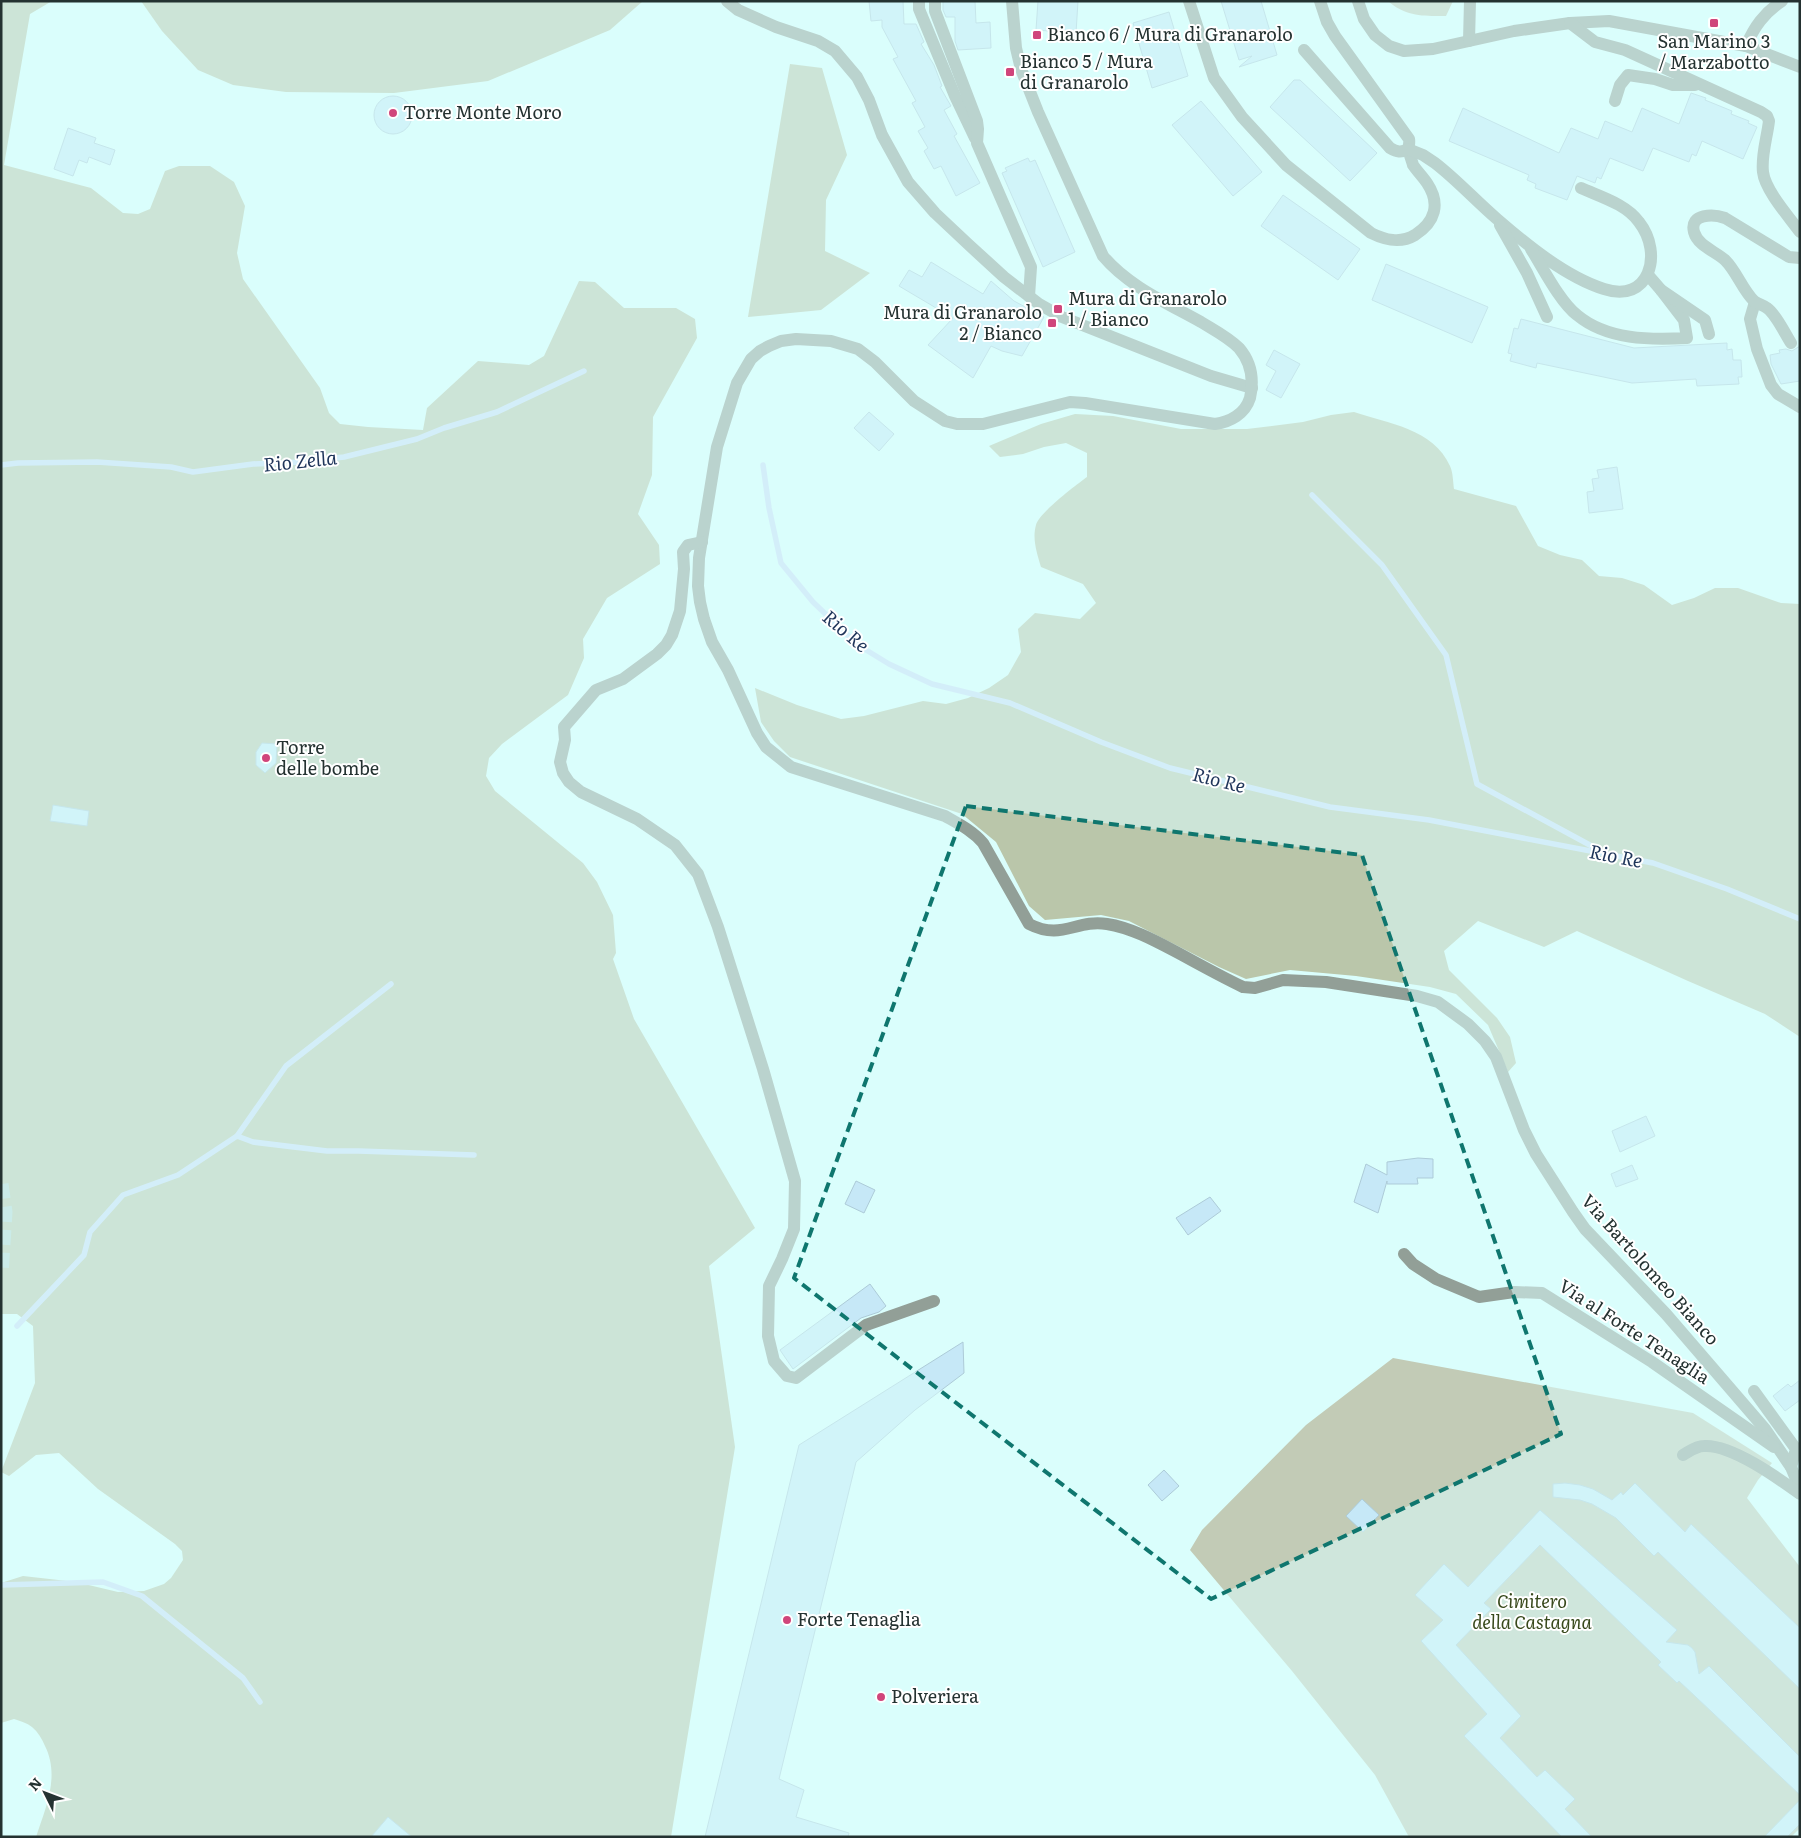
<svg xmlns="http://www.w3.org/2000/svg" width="1801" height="1838" font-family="Literata,serif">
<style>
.green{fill:#c2cbb6}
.forest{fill:#bac6aa}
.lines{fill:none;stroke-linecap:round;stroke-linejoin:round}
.stream{stroke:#cbdcf7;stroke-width:5.5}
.building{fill:#c6e8f7;stroke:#adcbd8}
.highway-tunnel{stroke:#b6d5d3;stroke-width:15;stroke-dasharray:15 8;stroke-linecap:butt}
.minor{stroke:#929f97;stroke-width:12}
.marked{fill:none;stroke:#0f766e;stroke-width:4;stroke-dasharray:10 6;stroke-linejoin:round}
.poi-dot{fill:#d0457b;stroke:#fff;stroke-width:2}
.labels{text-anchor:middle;stroke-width:4;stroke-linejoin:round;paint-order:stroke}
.poi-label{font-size:18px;fill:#243231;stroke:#fff;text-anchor:start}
.street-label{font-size:18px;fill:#243231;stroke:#fff}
.park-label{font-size:18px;font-style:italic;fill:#38491c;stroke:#fff}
.water-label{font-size:19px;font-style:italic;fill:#1f355a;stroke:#fff}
</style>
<rect width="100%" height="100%" fill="#dafefc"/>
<!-- green -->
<g class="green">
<path d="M1388 1H1453L1446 16C1424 16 1406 17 1388 1Z"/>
<path d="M1393 1358 1693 1413 1772 1463 1758 1480 1747 1498 1800 1567V1828L1791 1837H1409L1375 1775 1292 1671 1190 1550 1202 1530 1306 1425Z"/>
</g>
<!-- forest -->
<g class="forest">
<path d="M1 1H52L30 14 4 165 91 188 123 213 138 214 150 209 165 171 179 166H210L234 182 245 206 237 253 243 279 320 388 329 413 340 424 368 427 423 430 427 408 478 361 529 365 544 356 579 281 595 282 624 308H676L695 319 697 338 653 417 652 475 638 514 659 545 660 564 607 598 583 639 584 658 568 695 502 744 489 758 486 776 495 791 583 863 597 882 613 915 616 953 613 959 634 1019 755 1228 709 1266 735 1447 671 1837H36C46 1807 60 1776 45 1746 42 1739 38 1732 32 1727 27 1723 20 1721 14 1719L1 1723V1583L23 1576 76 1582 118 1592 144 1591 164 1584 171 1578 183 1560 182 1551 175 1544 98 1489 59 1453 36 1455 9 1476 1 1472 35 1383 33 1326 17 1314H1Z"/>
<path d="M141 1H643L610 30 488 81 394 93 286 92 233 85 198 70 162 31Z"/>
<path d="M790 64 822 68 847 155 826 200 825 251 870 273 821 310 748 317Z"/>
<path d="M1354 412C1387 423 1434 429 1450 466 1453 472 1453 482 1454 489L1516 506 1538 546 1560 555 1582 560 1599 576 1622 578 1644 585 1672 605 1694 598 1715 588H1738L1781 603 1800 604V1037L1765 1014 1688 981 1577 931 1544 947 1478 921 1444 951 1449 970 1497 1018 1510 1037 1516 1063 1508 1072 1488 1025 1456 994 1430 987 1356 976 1290 970 1246 979 1219 967 1129 921 1101 915 1045 920 1029 906 996 842 962 814 790 757 774 741 761 722 755 688 797 705 841 719 864 716 923 701 946 704 968 698 989 688 1008 675 1021 652 1018 629 1035 613 1080 619 1096 603 1083 584 1041 567C1037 553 1032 539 1036 525 1038 514 1076 485 1087 477V453L1066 443 1044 447 1023 454 1000 457 989 446 1041 424 1075 414 1113 416 1181 429H1247L1303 422 1331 415Z"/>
</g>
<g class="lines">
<!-- stream -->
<g class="stream">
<path d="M1 465 18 463 97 462 171 467 193 472 253 464 301 462 344 457 417 439 444 428 497 412 584 371"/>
<path d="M763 465 769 508 781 563 813 602 858 645 889 664 932 684 1010 703 1101 742 1170 768 1330 807 1429 820 1653 863 1727 889 1800 919"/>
<path d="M1312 495 1382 565 1446 655 1477 784 1599 850"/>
<path d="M237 1136 286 1066 391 984"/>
<path d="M17 1326 84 1255 90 1232 123 1195 178 1175 237 1136 253 1142 327 1151H359L474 1155"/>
<path d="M1 1585 103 1582 142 1596 243 1678 260 1702"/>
</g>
</g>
<!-- building -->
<g class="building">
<path d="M869 1H903L904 24H916L924 42 921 44 934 65 942 86 940 87 951 106 944 110 957 134 954 136 980 183 956 196 941 166 934 169 924 151 928 148 918 131 925 127 912 103 916 101 893 59 898 57 882 27V20L871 21Z"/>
<path d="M943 1H975L976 23 990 22 991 48 958 50 955 41V17H946L943 10Z"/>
<path d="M1038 1H1078L1076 33 1036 30Z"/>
<path d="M1221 1H1261L1277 55 1239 67 1252 56 1239 60Z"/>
<path d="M1169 12 1188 76 1152 88 1133 23Z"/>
<path d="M1294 80H1300L1377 153 1350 181 1270 107Z"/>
<path d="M1691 93 1706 98 1705 100 1732 111 1731 114 1749 121 1748 123 1757 127 1743 159 1702 141 1696 156 1692 154 1689 162 1653 148 1643 171 1610 158 1601 179 1597 177 1595 183 1577 176 1567 200 1535 188 1536 184 1527 180 1529 175 1449 141 1463 108 1559 153 1571 128 1598 139 1605 121 1632 132 1642 108 1679 124Z"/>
<circle cx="393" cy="115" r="19"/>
<path d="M1201 101 1262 172 1233 196 1172 125Z"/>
<path d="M68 128 96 138 94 143 115 150 110 165 89 157 87 163 79 160 73 176 54 169Z"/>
<path d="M1028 158 1030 162 1035 160 1075 252 1043 267 1002 173 1007 171 1005 168Z"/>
<path d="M1283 195 1360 249 1338 280 1261 226Z"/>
<path d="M931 262 983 294 991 281 1014 301 1044 317 1022 356 1002 351 991 346 973 378 928 345 953 318 899 286 909 270 922 277Z"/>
<path d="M1386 264 1488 307 1472 343 1372 300Z"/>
<path d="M1521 319 1634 348 1727 343V350L1732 349 1733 360H1741L1742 377H1738L1739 384 1697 386 1696 379 1632 383 1537 363 1536 368 1510 361 1512 354 1508 353 1514 328 1518 329Z"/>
<path d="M1800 346V381L1781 384 1771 364 1770 355 1780 353 1779 350 1786 349 1792 351Z"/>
<path d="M1274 350 1300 364 1281 398 1266 390 1276 371 1266 365Z"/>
<path d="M869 412 894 434 879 451 854 428Z"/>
<path d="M1617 467 1623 509 1589 513 1587 492 1594 491 1592 479 1599 478 1597 470Z"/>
<path d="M262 743 277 744 276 763 265 773 256 765V752Z"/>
<path d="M53 805 89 811 87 826 50 821Z"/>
<path d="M1646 1116 1655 1136 1620 1152 1612 1131Z"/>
<path d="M1418 1158 1433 1159V1178H1417L1418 1184H1387V1181L1378 1213 1354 1202 1366 1164 1387 1175V1162Z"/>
<path d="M1632 1165 1638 1179 1616 1187 1611 1174Z"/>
<path d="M856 1181 875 1190 864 1213 845 1204Z"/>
<path d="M1210 1197 1221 1211 1188 1235 1176 1218Z"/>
<path d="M870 1284 886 1306 879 1312 861 1318 793 1369 780 1350Z"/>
<path d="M963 1342 964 1373 915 1410 856 1462 779 1779 804 1790 796 1817 849 1833 848 1837H705L799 1445Z"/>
<path d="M1800 1380V1400L1785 1411 1773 1396 1788 1384 1791 1387Z"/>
<path d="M1164 1470 1179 1486 1162 1501 1148 1485Z"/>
<path d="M1565 1483 1580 1485 1593 1489 1612 1500 1621 1492 1623 1495 1635 1483 1685 1532 1691 1524 1800 1628V1689L1658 1552 1654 1556 1616 1518 1592 1504 1580 1500 1553 1497V1484Z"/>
<path d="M1362 1499 1379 1515 1363 1532 1346 1516Z"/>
<path d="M1540 1510 1677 1630 1666 1642 1688 1645 1692 1648 1695 1652 1699 1674 1709 1666 1800 1757V1795L1679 1681 1677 1683 1658 1665 1661 1662 1540 1545 1484 1603 1491 1609 1456 1645 1521 1716 1500 1738 1537 1777 1545 1770 1575 1799 1565 1809 1592 1837H1562L1464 1736 1487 1714 1421 1641 1443 1620 1415 1595 1444 1564 1468 1587Z"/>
<path d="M1800 1800V1824L1787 1837H1764Z"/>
<path d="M388 1817 412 1837H371Z"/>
</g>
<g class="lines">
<!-- highway-tunnel -->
<path class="highway-tunnel" d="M1 1184 5 1212 1 1275"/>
<!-- minor -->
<g class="minor">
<path d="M727 1 738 10 776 27 818 41 835 51 857 77 869 100 882 135 908 182 935 213 968 244 1004 277 1039 304 1062 317 1211 376 1252 388"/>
<path d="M919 1V9L955 96 975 138"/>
<path d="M935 1V11L977 121 978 129 977 143 1031 267 1029 296"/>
<path d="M1012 1 1016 48 1021 69 1038 112 1103 256C1128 286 1167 303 1201 322 1214 330 1228 337 1239 348 1251 362 1254 380 1250 398 1245 414 1230 422 1215 424L1085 403 1070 402 983 424H957L945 421 914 401 875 362 858 349 831 341 796 339 781 341 769 346 760 351 751 359 737 383 717 447 699 558 698 586 700 602 704 619 712 642 728 670 757 733 766 747 791 767 945 816C959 824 973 831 983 843L1029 924C1062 941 1076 919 1107 924 1133 928 1159 943 1182 955 1202 966 1222 977 1243 987L1255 988 1283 980 1326 982 1417 996 1438 1002 1468 1024 1485 1041 1496 1057 1524 1130 1536 1154 1573 1212 1585 1229 1666 1314 1765 1429 1791 1467 1800 1489"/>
<path d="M1189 1 1214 78 1242 117 1286 165 1371 233C1385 240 1400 244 1415 235 1435 222 1441 204 1427 183 1423 177 1417 171 1413 165 1412 161 1409 154 1409 150 1408 146 1410 143 1409 139L1335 36 1327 22 1320 1"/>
<path d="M1358 1 1364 19 1375 35 1389 46 1404 51 1433 49 1514 31 1570 23 1609 21 1746 46 1800 67"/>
<path d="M1570 23 1595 42 1625 50 1761 112 1767 116 1769 121C1767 138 1761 156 1763 172 1765 190 1789 217 1800 232"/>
<path d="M1469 41 1470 1"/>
<path d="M1746 46C1754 27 1764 13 1782 1"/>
<path d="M1304 50 1390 148C1397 152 1401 153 1408 149L1423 155 1435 163C1457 180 1476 201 1497 219 1527 245 1566 277 1604 289 1649 304 1664 254 1639 222 1626 204 1601 197 1581 188"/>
<path d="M1615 101 1620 85 1628 75 1655 79 1673 85H1695"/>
<path d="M1500 225 1527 273 1547 317"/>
<path d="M1531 249C1543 268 1560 302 1577 315 1607 340 1650 340 1687 338L1684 320 1661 290"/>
<path d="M1648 275 1661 290 1705 320 1709 334"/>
<path d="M1755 302 1750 319 1757 349 1771 385 1778 394 1800 407"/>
<path d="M1791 343C1785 334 1776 314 1767 308 1763 305 1758 304 1754 301 1742 289 1737 272 1725 260 1715 251 1698 246 1694 232 1689 213 1714 214 1725 218L1789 257 1800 258"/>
<path d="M702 542 688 545 683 552 684 569 680 611 672 635 666 645 657 654 623 679 596 690 564 727 565 740 560 762 563 773 569 782 581 792 637 819 675 845 698 874 718 927 763 1069 795 1181 794 1229 782 1259 769 1286 768 1336 774 1361 787 1376 796 1378 866 1325 934 1301"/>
<path d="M1404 1254 1413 1264 1436 1279 1479 1297 1514 1292 1542 1293 1652 1362 1774 1447"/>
<path d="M1754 1391 1796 1449 1791 1467"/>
<path d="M1683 1455C1690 1451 1696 1446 1704 1446 1731 1444 1778 1478 1800 1494"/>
</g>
</g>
<!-- marked area -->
<path d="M0 0H1801V1838H0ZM966 806 1362 855 1561 1434 1211 1599 794 1278Z" fill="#dafefc" fill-opacity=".55" fill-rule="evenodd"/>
<path class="marked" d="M966 806 1362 855 1561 1434 1211 1599 794 1278Z"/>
<!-- markers -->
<g class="poi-dot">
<rect x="1709" y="18" width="10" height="10" rx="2.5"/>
<rect x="1032" y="30" width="10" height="10" rx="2.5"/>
<rect x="1005" y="67" width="10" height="10" rx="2.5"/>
<circle cx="393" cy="113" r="5"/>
<rect x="1053" y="304" width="10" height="10" rx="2.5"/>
<rect x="1047" y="318" width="10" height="10" rx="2.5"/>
<circle cx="266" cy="758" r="5"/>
<circle cx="787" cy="1620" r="5"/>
<circle cx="881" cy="1697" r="5"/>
</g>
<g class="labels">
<!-- poi labels -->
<g class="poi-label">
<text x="1047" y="41">Bianco 6 / Mura di Granarolo</text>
<text x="1714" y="48" text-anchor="middle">San Marino 3<tspan x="1714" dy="21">/ Marzabotto</tspan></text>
<text x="1020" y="68">Bianco 5 / Mura<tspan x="1020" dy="21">di Granarolo</tspan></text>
<text x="403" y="119">Torre Monte Moro</text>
<text x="1068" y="305">Mura di Granarolo<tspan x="1068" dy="21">1 / Bianco</tspan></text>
<text x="1042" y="319" text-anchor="end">Mura di Granarolo<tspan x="1042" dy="21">2 / Bianco</tspan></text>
<text x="276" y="754">Torre<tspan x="276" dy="21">delle bombe</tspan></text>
<text x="797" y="1626">Forte Tenaglia</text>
<text x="891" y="1703">Polveriera</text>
</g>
<!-- street labels -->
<g class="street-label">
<text transform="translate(1650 1270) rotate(48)" y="6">Via Bartolomeo Bianco</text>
<text transform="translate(1634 1332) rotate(33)" y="6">Via al Forte Tenaglia</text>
</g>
<!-- park labels -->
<g class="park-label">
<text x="1532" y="1608">Cimitero<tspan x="1532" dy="21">della Castagna</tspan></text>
</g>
<!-- water labels -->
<g class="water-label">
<text transform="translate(300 461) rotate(-6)" y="7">Rio Zella</text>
<text transform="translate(846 631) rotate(40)" y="7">Rio Re</text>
<text transform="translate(1219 780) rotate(14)" y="7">Rio Re</text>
<text transform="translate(1616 856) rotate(11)" y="7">Rio Re</text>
</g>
</g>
<!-- border -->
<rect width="1801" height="1838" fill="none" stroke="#243231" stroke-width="5"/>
<!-- north arrow -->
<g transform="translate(45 1793) rotate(312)" stroke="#ffffff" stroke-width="4" paint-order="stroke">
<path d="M0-4L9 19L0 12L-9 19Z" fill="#243231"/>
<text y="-8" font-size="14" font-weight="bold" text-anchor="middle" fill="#243231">N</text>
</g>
</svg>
